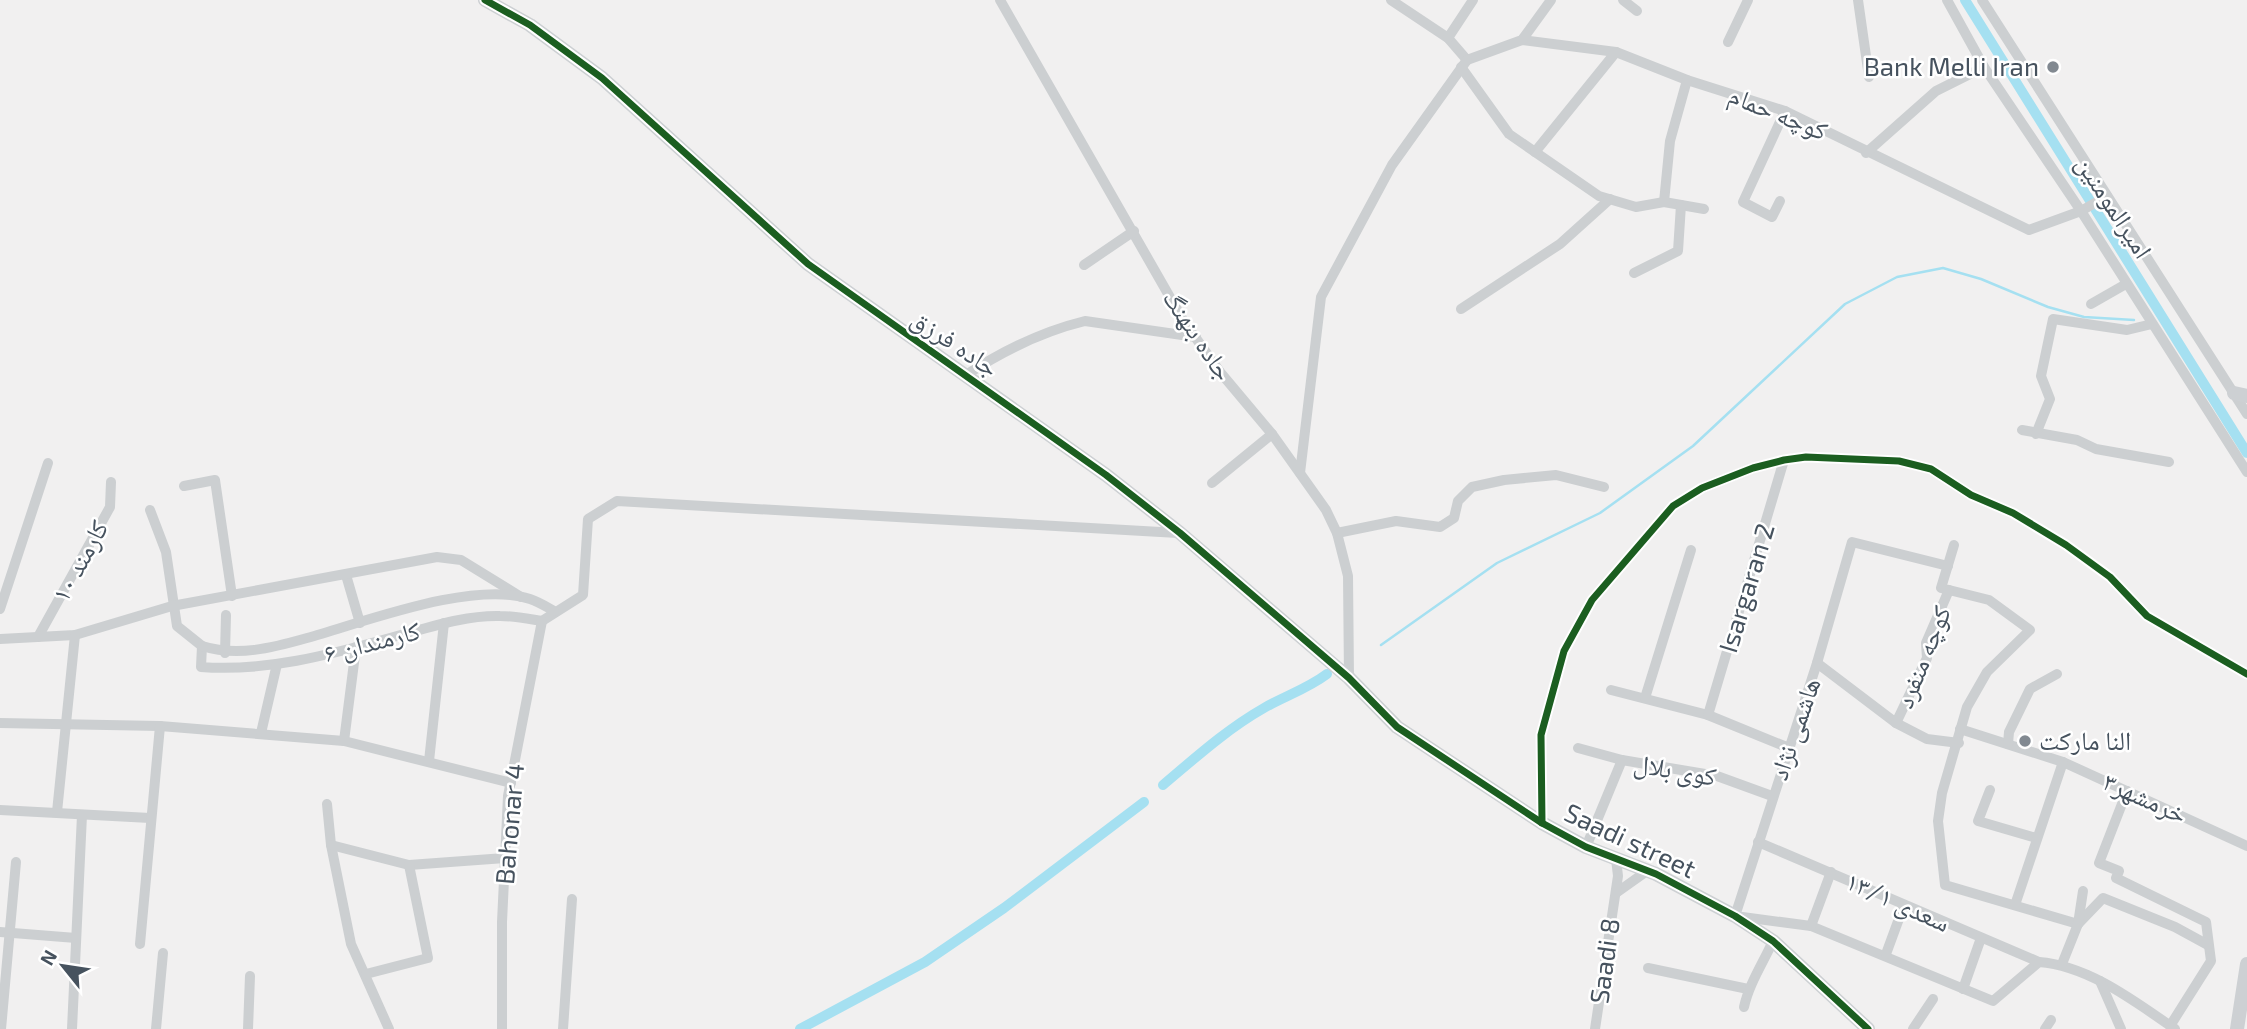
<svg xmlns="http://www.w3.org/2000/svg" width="2247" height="1029" font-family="'Exo 2','Noto Naskh Arabic',sans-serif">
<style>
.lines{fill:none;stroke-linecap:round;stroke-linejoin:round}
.stream{stroke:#a5e0f1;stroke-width:2.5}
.canal{stroke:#a5e0f1;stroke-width:10}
.street{stroke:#cccfd1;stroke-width:10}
.secondary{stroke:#cdd0d3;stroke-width:14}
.cycleway-casing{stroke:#fff;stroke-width:11}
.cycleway{stroke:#1b5e20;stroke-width:7}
.poi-dot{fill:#828991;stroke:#fff;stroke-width:2.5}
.labels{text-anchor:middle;stroke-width:5;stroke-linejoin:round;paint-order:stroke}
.poi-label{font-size:26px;fill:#46525e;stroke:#fff;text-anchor:end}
.street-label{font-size:26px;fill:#46525e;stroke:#fff}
</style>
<rect width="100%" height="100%" fill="#f1f0f0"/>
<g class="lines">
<!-- stream -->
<path class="stream" d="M1381 645 1497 563 1600 513 1693 446 1845 304 1897 277 1943 268 1981 279 2048 307 2084 317 2134 320"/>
<!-- canal -->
<g class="canal">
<path d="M1965 0 2247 453"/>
<path d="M1163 785C1195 758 1227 729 1264 708 1285 696 1307 689 1327 674"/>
<path d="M800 1029 925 962 1004 908 1144 802"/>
</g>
<!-- street -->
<g class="street">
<path d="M1000 0 1183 320 1220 372 1272 434 1326 510 1337 533 1348 576 1349 678"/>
<path d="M1391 0 1448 38 1467 60"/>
<path d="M1623 0 1637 11"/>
<path d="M1858 0 1869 77"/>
<path d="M1947 0 1984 67 2081 211 2247 472"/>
<path d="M1982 0 2247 414"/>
<path d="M1448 38 1473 0"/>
<path d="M1522 40 1616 52 1687 80 1785 111 2029 230 2081 211 2107 196"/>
<path d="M1728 42 1748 0"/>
<path d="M1467 60 1522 40 1551 0"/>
<path d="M1461 67 1509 134 1599 196 1636 207 1664 202 1704 209"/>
<path d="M1535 152 1616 52"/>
<path d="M1866 153 1936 91 1984 67"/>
<path d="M1780 201 1772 217 1743 202 1785 111"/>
<path d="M1664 202 1670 141 1687 80"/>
<path d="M1084 265 1134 231"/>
<path d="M1634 273 1678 251 1681 205"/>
<path d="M2091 304 2126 284"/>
<path d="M1461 309 1560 244 1610 199"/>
<path d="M966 375C1001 352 1044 331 1085 321L1196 337"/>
<path d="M2022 430 2077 440 2096 449 2169 462"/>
<path d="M2036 434 2050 399 2041 376 2053 319 2127 330 2152 324"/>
<path d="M1300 473 1321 297 1392 165 1467 60"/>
<path d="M1212 483 1272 434"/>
<path d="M184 486 215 480 232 596"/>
<path d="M150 510 166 552 177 626 202 646 201 667C265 672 329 655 390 638 425 629 463 615 500 616 514 616 529 619 542 621"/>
<path d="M1337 533 1396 521 1440 527 1454 518 1458 501 1472 487 1504 480 1556 475 1604 487"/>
<path d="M1954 545 1941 588 1989 600 2030 630 1987 672 1967 707 1942 793 1938 821 1945 885 2078 924"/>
<path d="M1948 566 1852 542 1817 663 1735 916 1811 926 1993 1001 2039 962"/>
<path d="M346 575 360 623"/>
<path d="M0 609 48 463"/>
<path d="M542 621 583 595 588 519 617 501 1178 533"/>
<path d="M38 637 110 507 111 482"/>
<path d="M0 639 75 635 172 606 437 557 461 560 521 597"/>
<path d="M202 646C237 657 272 648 307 638 365 622 473 580 530 599 539 602 547 607 554 611"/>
<path d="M225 653 226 615"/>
<path d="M1817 663 1896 723 1927 739 1959 743"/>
<path d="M1611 690 1708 715 1789 748"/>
<path d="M1645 698 1691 550"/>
<path d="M1708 715 1784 460"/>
<path d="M0 723 160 726 344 741 511 783"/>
<path d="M1896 723 1927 658 1926 643 1949 590"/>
<path d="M1960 729 2063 762 2247 846"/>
<path d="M261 733 277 664"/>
<path d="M344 741 356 647"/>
<path d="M2008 744 2009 732 2030 689 2057 674"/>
<path d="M1578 748 1622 760 1717 776 1772 796"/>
<path d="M429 761 444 623"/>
<path d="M1990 790 1978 821 2036 838"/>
<path d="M2127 791 2099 863 2119 871 2116 878 2206 922 2211 961 2170 1026"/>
<path d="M327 804 331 845 351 944 389 1029"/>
<path d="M0 810 150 818"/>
<path d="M57 812 75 635"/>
<path d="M1542 823 1541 735 1564 651 1592 600 1673 506 1702 488 1753 468 1784 460 1806 457 1899 461 1931 469 1971 495 2013 513 2066 545 2110 577 2147 616 2247 674"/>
<path d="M1758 842 2039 962C2089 966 2134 1001 2175 1029"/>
<path d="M331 845 409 865 505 858"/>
<path d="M1586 847 1622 760"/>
<path d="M1616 893 1647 871"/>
<path d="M2015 905 2063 762"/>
<path d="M2078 924 2103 898 2175 927 2208 945"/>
<path d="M1811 926 1831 872"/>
<path d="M0 932 76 938"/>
<path d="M140 944 160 726"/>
<path d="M1886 954 1904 905"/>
<path d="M2062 964 2078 924 2083 891"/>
<path d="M1648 968 1748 989"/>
<path d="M366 974 428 958 409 865"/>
<path d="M2100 981 2121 1029"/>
<path d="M1963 989 1981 938"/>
<path d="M1744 1007C1749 984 1763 963 1773 941"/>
<path d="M1 1029 16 862"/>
<path d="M72 1029 82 815"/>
<path d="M156 1029 163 953"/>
<path d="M248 1029 250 976"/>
<path d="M502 1029V922L508 796 542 621"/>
<path d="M563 1029 572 899"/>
<path d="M1595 1029 1618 876 1616 859"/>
<path d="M1913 1029 1933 999"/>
<path d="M2045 1029 2051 1020"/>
</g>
<!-- secondary -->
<g class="secondary">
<path d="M485 0 530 25 602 78 808 264 1106 475 1180 533 1349 678 1397 727 1542 823 1586 847 1656 874 1735 916 1773 941 1868 1029"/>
<path d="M2234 393 2247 396"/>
<path d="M2237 1029 2247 964"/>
</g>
<!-- cycleway casing -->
<g class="cycleway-casing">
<g id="cycleway">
<path d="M485 0 530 25 602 78 808 264 1106 475 1180 533 1349 678 1397 727 1542 823 1586 847 1656 874 1735 916 1773 941 1868 1029"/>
<path d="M1542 823 1541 735 1564 651 1592 600 1673 506 1702 488 1753 468 1784 460 1806 457 1899 461 1931 469 1971 495 2013 513 2066 545 2110 577 2147 616 2247 674"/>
</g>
</g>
<!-- cycleway -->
<use href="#cycleway" class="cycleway"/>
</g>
<!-- markers -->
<g class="poi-dot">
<circle cx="2053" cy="67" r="7"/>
<circle cx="2025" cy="741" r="7"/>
</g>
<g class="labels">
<!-- poi labels -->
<g class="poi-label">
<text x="2039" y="76">Bank Melli Iran</text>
<text x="2039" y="750" text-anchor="start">النا مارکت</text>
</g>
<!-- street labels -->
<g class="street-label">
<text transform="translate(1778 113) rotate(22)" y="9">کوچه حمام</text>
<text transform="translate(2114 207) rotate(57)" y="9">امیرالمومنین</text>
<text transform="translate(1198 335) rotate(56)" y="9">جاده بنهنگ</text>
<text transform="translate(955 343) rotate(34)" y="9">جاده فرزق</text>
<text transform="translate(80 561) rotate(-61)" y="9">کارمند ۱۰</text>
<text transform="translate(1747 588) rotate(-73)" y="9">Isargaran 2</text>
<text transform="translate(372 642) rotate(-14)" y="9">کارمندان ۶</text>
<text transform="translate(1923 657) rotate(-68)" y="9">کوچه منفرد</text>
<text transform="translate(1795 729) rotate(-71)" y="9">هاشمی نژاد</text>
<text transform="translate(1675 770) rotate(10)" y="9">کوی بلال</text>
<text transform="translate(2145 798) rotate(24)" y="9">خرمشهر۳</text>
<text transform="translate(510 824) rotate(-85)" y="9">Bahonar 4</text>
<text transform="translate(1630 841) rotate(25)" y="9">Saadi street</text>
<text transform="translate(1898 902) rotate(24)" y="9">سعدی ۱۳/۱</text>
<text transform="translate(1605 961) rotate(-82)" y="9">Saadi 8</text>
</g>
</g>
<!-- north arrow -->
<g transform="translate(63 966) rotate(300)" stroke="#ffffff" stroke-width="5" paint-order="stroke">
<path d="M0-5L12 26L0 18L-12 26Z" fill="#46525e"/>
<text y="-10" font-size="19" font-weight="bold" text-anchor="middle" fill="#46525e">N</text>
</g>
</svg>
